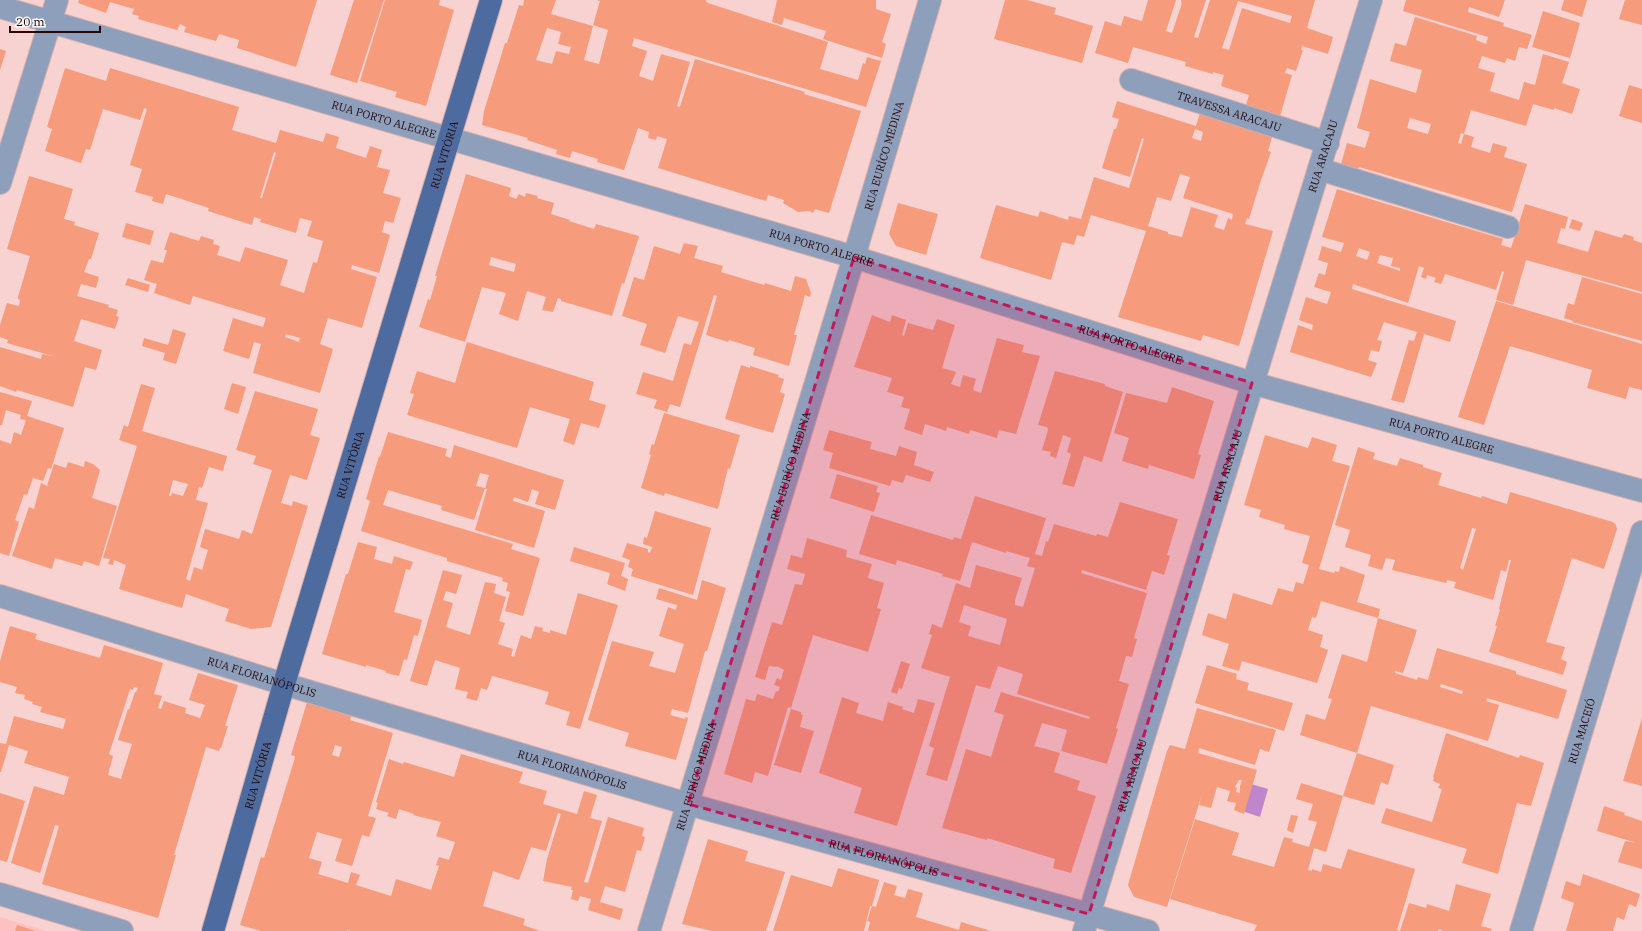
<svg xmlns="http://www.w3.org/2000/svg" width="1642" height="931" font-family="'IBM Plex Serif',serif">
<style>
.built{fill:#fcc1c0}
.water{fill:#bf86cc}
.building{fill:#f69b7b;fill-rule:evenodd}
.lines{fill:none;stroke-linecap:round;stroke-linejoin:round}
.minor-casing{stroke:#d1aead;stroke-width:24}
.primary-casing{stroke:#d1aead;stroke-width:24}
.minor{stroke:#8e9fbc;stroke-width:22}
.primary{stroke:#4d6b9e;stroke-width:22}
.marked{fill:#c2185b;fill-opacity:0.2;stroke:#c2185b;stroke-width:3;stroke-dasharray:8 5;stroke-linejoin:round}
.labels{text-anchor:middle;stroke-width:3;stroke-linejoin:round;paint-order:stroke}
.street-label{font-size:11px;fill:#260809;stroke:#fdfdfd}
</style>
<rect width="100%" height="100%" fill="#f7d2d1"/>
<!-- built -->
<path class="built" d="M0 917 46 931H0Z"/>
<!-- water -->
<path class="water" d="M1251 784 1268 789 1260 817 1242 811Z"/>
<!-- building -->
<g class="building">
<path d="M79 0H317L296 67 237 48 239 40 219 34 216 41 184 32 186 27 180 24 177 30 138 19 139 16 132 14 134 9 110 2 106 13 78 3Z"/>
<path d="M354 0H384L357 83 330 75Z"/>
<path d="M385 0H440L439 5 454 10 426 106 395 97 397 92 360 81Z"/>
<path d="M524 0H556L551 14 593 26 584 60 599 64 608 30 593 25 600 1 596 0H706V2L708 3 828 42 820 69 858 80 863 63 865 64 867 57 881 61 866 107 634 38 632 46 647 51 639 76 653 81 661 54 690 62 677 106 680 107 695 59 805 92 804 94 861 111 829 213 815 209 813 213 809 211 798 212 783 203 784 200 768 195 766 201 658 168 667 139 657 136 656 140 648 138 649 132 638 128 624 170 597 162 598 159 572 151 570 158 556 154 557 150 527 140 528 138 482 125 484 111 505 43H507L519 5 523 6ZM547 28 561 32 558 44 571 47 569 54 556 51 552 64 536 60Z"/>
<path d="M777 0H876V9L891 14 882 42 886 44 882 58 823 39 826 31 784 18 782 25 772 22Z"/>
<path d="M1005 0H1027L1056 8 1054 14 1093 26 1082 63 994 39Z"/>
<path d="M1148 0H1176L1166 31 1172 33 1182 3 1181 2V0H1206L1194 37 1198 38 1210 0H1315L1307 28 1333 37 1328 54 1302 46 1301 50H1303L1296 71 1287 68 1285 73 1292 75 1280 116 1246 105 1249 95 1221 86 1224 75 1213 72V74L1185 66 1186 62 1133 47 1128 63 1095 53 1105 21 1121 26 1124 16 1142 21ZM1238 1 1292 16 1290 23 1242 8 1229 50 1222 48Z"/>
<path d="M1406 0H1505L1499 17 1469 7 1468 12 1504 23 1503 26 1532 35 1527 49 1519 47 1515 61 1507 58 1505 63 1482 56 1478 68 1495 73 1490 91 1519 100 1524 82 1535 85 1543 54 1569 62 1562 83 1580 89 1572 114 1554 108V110L1533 104 1526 126 1471 110 1464 134 1461 133 1458 143 1461 144 1464 134 1474 137 1471 147 1490 153 1493 143 1507 147 1504 157 1527 164 1512 212 1359 167 1358 169 1341 164 1347 143 1365 148 1370 132 1357 128 1370 79 1416 93 1422 70 1390 61 1395 43 1406 46 1415 17 1477 36 1476 40 1486 44 1488 37 1403 11ZM1410 118 1431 124 1428 134 1407 128Z"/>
<path d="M1564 0H1587L1582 17 1561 10Z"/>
<path d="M1625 0H1642V25L1619 19Z"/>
<path d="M1543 11 1580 23 1570 58 1532 47Z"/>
<path d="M0 49 6 51 0 70Z"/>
<path d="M65 68 106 81 110 68 239 107 232 130 276 143 280 130 323 142 326 133 339 137 336 148 366 158 370 146 382 150 377 167 390 170 383 193 401 198 393 223 385 221 382 232 390 235 379 273 352 265 351 269 377 277 362 328 328 318 320 344 333 349 320 393 253 373 261 344 254 342 249 359 223 351 233 318 263 327 266 318 193 296 190 305 154 293 157 284 144 280 151 260 163 263 167 250H164L170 232 199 241 201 236 214 240 213 244 220 246 217 255 240 262 245 247 288 260 280 285 304 293 313 262 317 263 323 241 307 236 312 221 300 218 296 233 260 222 261 219 254 217 252 225 208 211 209 208 166 194 163 204 152 201 153 197 135 192 142 169 130 165 147 109 144 108 140 120 103 109 90 150 86 149 81 163 45 151 52 129 47 127ZM274 152 276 153 262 198H260ZM286 334 300 338 299 342 285 337Z"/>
<path d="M1629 85 1642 89V123L1619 116Z"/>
<path d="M1117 101 1196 126 1200 113 1272 137 1268 151 1271 152 1260 183 1249 219 1247 218 1245 224 1273 231 1239 346 1203 335 1201 341 1118 317 1146 231 1091 215 1084 237 1077 235 1074 245 1062 242 1051 280 980 258 996 205 1038 217 1040 211 1068 220 1069 216 1081 219 1094 177 1129 188 1144 139 1142 138 1130 177 1102 168 1114 129H1116L1119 119 1112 117ZM1195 129 1203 132 1201 141 1192 138ZM1180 174 1190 177 1183 198 1233 214 1232 220 1228 218 1224 230 1214 227 1218 215 1191 207 1182 237 1168 234V232L1148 226 1157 197 1171 201Z"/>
<path d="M466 174 511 188 509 196 516 199 519 194 525 197 526 193 538 196 537 198 554 203 551 214 570 220 569 221 594 229 596 224 639 236 624 284 622 283 612 316 561 301V299L558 298 553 312 542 310 546 297 527 291 518 321 499 314 506 293 482 287 465 342 419 327 428 299 430 300 437 276H435ZM491 257 516 264 514 272 489 265Z"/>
<path d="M29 176 73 189 64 219 75 222 74 225 99 233 91 259H89L84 272 99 277 96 288 81 284 77 296 109 305 108 307 118 310 116 316 119 317 115 329 81 319 74 341 102 350 96 370 85 367 73 407 17 390 16 392 0 386V347L41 359 42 354 56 357 7 343 8 340 0 337V325L7 303 19 306 20 300 18 299V297L30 256 7 249Z"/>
<path d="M1337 189 1503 239 1501 245 1511 248 1525 204 1568 217 1565 229 1561 228 1557 243 1588 252 1595 230 1622 238 1624 234 1634 237 1633 240 1642 243V292L1526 260 1513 305 1496 300 1504 272 1502 271 1496 290 1445 274 1441 284 1434 282 1436 278 1427 275 1426 279 1421 277 1424 268 1419 266 1408 303 1353 284 1352 289 1456 321 1450 342 1424 334 1404 403 1391 400 1409 340 1414 341 1417 332 1384 322 1377 340 1382 341 1379 352 1371 350 1368 360 1377 363 1371 377 1290 352 1298 325 1312 330 1313 325 1299 320 1306 297 1327 304 1331 292 1314 287 1319 273 1325 275 1328 263 1318 260 1322 246 1341 252 1344 243 1322 237ZM1359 248 1370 252 1367 260 1356 256ZM1380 255 1393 258 1391 266 1400 268V271L1377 263Z"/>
<path d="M898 203 938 214 926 255 896 246 889 234Z"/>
<path d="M1572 219 1583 223 1580 231 1569 228Z"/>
<path d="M126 223 154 231 150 245 122 237Z"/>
<path d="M684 243 698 246 694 258 723 266 721 272 764 285 765 283 791 291 795 276 806 279 811 293 810 297 805 295 794 335H797L789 366 753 355 755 348 729 340 728 342 706 335 717 296 714 295 680 407 670 404 667 412 654 408 657 400 636 394 643 372 673 381 684 343 691 345 699 322 678 316 665 353 640 345 647 324 622 316 634 277 644 280 654 246 680 254Z"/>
<path d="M1582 277 1642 294V341L1572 322 1573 321 1564 318 1568 303 1574 305Z"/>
<path d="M128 278 150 285 148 292 125 285Z"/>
<path d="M1496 301 1642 344V390L1629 387 1626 399 1587 388 1592 370 1510 346 1484 425 1458 417Z"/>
<path d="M872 315 890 322 892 315 906 320 902 335 904 336 908 323 933 330 937 319 955 325 942 368 956 372 951 384 960 387 963 375 976 379 973 390 981 393 997 338 1024 345 1022 352 1040 356 1016 434 999 430 997 438 970 430 969 434 947 427 946 431 925 424 922 435 904 429 910 409 901 407 904 397 887 392 892 378 854 367Z"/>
<path d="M173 329 186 333 176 364 163 360 165 353 142 346 144 338 168 345Z"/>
<path d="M467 342 594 382 589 400 606 405 599 428 581 423 574 445 563 441 570 419 530 407 517 448 407 415 414 394 410 393 417 371 455 383Z"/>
<path d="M741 365 750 368V366L779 375 778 377 784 379 780 392 785 394 773 433 725 419Z"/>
<path d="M1055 371 1105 384V386L1123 392 1102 462 1084 456 1074 487 1062 484 1071 454 1067 452 1071 438 1063 435 1056 458 1050 456 1051 452 1042 450 1048 430 1047 427 1038 425Z"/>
<path d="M232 383 246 387 238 414 224 409Z"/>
<path d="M141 384 155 388 142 431 227 456 223 471 209 467 202 488 199 487 196 500 208 503 186 579 190 581 194 567 202 570 208 550 200 547 205 529 239 539 242 530 252 534 272 470 253 464 256 456 236 450 255 391 318 409 310 435 320 438 307 480 290 475 281 503 292 506 293 501 308 506 271 627 251 629 225 621 229 609 186 594 182 608 119 589 126 565 114 560 113 565 108 564 110 559 103 558 137 446 119 440 124 425 128 427ZM173 480 188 484 183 496 172 493 171 496H169Z"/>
<path d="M1172 387 1214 401 1198 454 1201 455 1194 479 1149 465 1148 469 1122 461 1129 438 1114 433 1126 393 1167 403Z"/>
<path d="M0 392 32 401 27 416 64 428 51 469 48 468 43 481 33 478 27 495 24 494 15 520 19 522 9 556 0 553V440L11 444 14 432 21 435 26 420 20 419 21 415 6 410 2 425H0Z"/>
<path d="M664 413 740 435 730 469 728 468 718 509 665 493 664 496 641 488 651 455 649 454 652 444 654 445Z"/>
<path d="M829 430 872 442 870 449 896 456 899 446 917 452 914 465 934 472 930 482 906 475 903 483 892 480 890 486 829 468 833 453 823 450Z"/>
<path d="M388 432 447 449 445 456 451 458 454 445 564 480 555 510 535 504 539 492 532 489 528 502 514 497 513 501 545 511 534 548 475 530 487 489H485L489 475 480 473 476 486 485 488 474 520 441 510 442 506 388 490 383 505 513 544 511 549 540 558 523 616 505 611 510 592 506 591 508 583 502 581 503 578 447 561V558L361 531 370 501 366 499 379 456 380 457Z"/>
<path d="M1265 435 1308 448 1312 437 1337 445 1332 461 1350 466 1319 569 1334 573 1335 571 1339 572 1340 566 1365 575 1357 602 1380 609 1378 618 1321 601 1316 618 1312 617 1308 630 1323 635 1320 647 1328 650 1317 683 1242 661 1239 671 1222 666 1229 644 1202 635 1208 613 1226 619 1233 593 1272 605 1278 588 1293 592 1296 582 1303 584 1309 565 1302 563 1310 536 1284 529 1285 525 1259 517 1261 510 1244 505Z"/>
<path d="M1358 447 1375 453 1373 459 1397 466 1400 458 1423 465V467L1442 473 1438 485 1481 498 1482 496 1507 504 1510 492 1613 522 1616 525 1617 529 1604 569 1572 558 1546 642 1565 647 1561 659 1567 662 1563 675 1489 652 1497 626H1495L1500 610 1499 609 1511 560H1509L1506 572 1501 570 1493 600 1454 588 1456 582 1447 580 1446 583 1392 570 1395 560 1386 558 1382 570 1368 566 1371 555 1345 547 1350 530 1335 525ZM1472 528 1476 529 1463 570 1460 568Z"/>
<path d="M85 461 93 464 100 470 92 498 117 506 99 566 84 561 82 566 55 558 52 569 12 556 29 507 34 509 41 483 47 486 54 464 66 468 68 462 84 467Z"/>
<path d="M837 474 878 486 876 492 880 493 874 512 830 498Z"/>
<path d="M975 496 1046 518 1035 554 1042 556 1046 541 1048 542 1054 524 1096 536 1097 534 1108 537 1120 502 1178 519 1167 555 1170 556 1164 575 1152 571 1146 590 1082 570 1081 573 1147 593 1134 638 1137 639 1132 657 1126 656 1119 681 1129 684 1116 728 1118 729 1107 764 1061 751 1067 730 1042 723 1034 747H1035V746L1060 753 1054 772 1080 781 1077 790 1096 796 1071 873 1053 868 1055 859 987 838V840L942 828 966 749 991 757 1004 715 994 712 1001 692 1089 719 1090 717 1017 694 1023 674 998 666 990 689 976 685 947 781 926 775 934 748 929 746 950 677 921 668 932 635 929 634 932 624 942 628 956 583 970 588 976 565 1022 578 1015 600V605L1023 607 1035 568 1027 566 1030 558 1006 551V553L972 542 960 581 942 576 943 574 897 560 896 565 859 554 871 515 953 540 954 537 961 539ZM964 605 1007 619 1000 645 968 636 971 626 959 622Z"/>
<path d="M655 511 711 528 693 595 631 576 633 569 628 567 630 560 622 557 627 543 648 549V552L650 553 652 547 643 544 644 537 647 538Z"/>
<path d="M807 538 847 550 846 557 872 564 868 578 884 583 877 608 881 609 868 652 813 635 791 708 788 707 768 776 755 772 752 783 724 774 746 699 755 701 757 694 773 699 776 691 778 692 780 687 774 685 777 678 781 680 784 669V670L777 666 776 667 769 666 765 680 755 677 772 622 782 625 795 584 802 585 805 574 787 569 791 555 802 558Z"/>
<path d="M358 542 377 547 374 559 392 564 394 556 413 562 410 570 406 569 394 612 422 620 418 636 414 635 407 660 404 659 399 676 386 673V671L366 665V667L322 654 346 574H348Z"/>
<path d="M574 547 625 563 621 576 628 579 625 591 607 584 610 573 570 561Z"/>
<path d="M443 570 462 575 456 594 446 591 443 600 453 603 446 627 470 635 485 582 496 584 494 593 506 597 499 621 505 623 498 644 513 649 511 656 514 657 521 635 531 639 535 626 543 628 542 631 550 633V630L566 635 578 593 618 605 580 729 566 725 570 712 545 704 549 692 504 679 492 676 487 690 481 688 477 701 466 698 468 692 455 689 460 668 435 660 427 686 410 681Z"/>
<path d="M702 580 726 588 707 651H705L688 713 672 709 670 715 685 719V717L688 718 676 760 625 746 629 733 588 720 612 641 654 652 649 666 675 673 684 644 659 636 668 607 676 610 677 605 656 599 659 588 697 600Z"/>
<path d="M1378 618 1417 630 1403 673 1395 671V673L1417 680 1418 677 1428 680 1437 648 1516 671V674L1567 690 1558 719 1487 698 1486 701 1499 705 1488 741 1371 706 1357 753 1394 765 1388 785 1381 782 1374 805 1343 796 1357 753 1300 735 1306 714 1325 720 1332 699 1328 698 1342 654 1367 662ZM1441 684 1463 691 1462 694 1440 687Z"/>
<path d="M10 626 37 634 35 639 100 658 104 645 163 663 154 694 162 696 158 708 161 709 164 701 186 708 185 713 200 718 205 705 189 700 198 673 238 685 225 726H228L221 748H220L219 751 206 747 174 855H176L158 918 42 884 59 826 55 825 40 873 11 863 34 786 64 795 69 777 24 763 28 751 9 745 1 772H0V743L6 744 14 716 63 729 66 719 40 712 42 707 32 704 33 702 24 699 25 695 15 693 17 687 0 682V661ZM134 687 138 688 136 692H135L129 710 128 709 118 740 132 744 121 779 108 775 113 756 109 754 130 689 133 690Z"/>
<path d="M901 661 910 664 902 689 899 688 897 694 891 692Z"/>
<path d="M1207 665 1237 674 1236 679 1249 683 1247 690 1293 703 1284 731 1195 703Z"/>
<path d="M842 697 859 703 856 713 883 721 888 702 903 707 902 709 914 713 918 699 935 703 897 826 854 813 862 788 819 773Z"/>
<path d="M307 702 352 715 350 720 393 733 368 816 376 818 369 837 362 835 352 866 335 861 342 839 317 832 309 858 322 862 318 874 348 883 351 872 360 875 356 885 391 896 396 879 431 890 439 866 436 865 439 857 449 860 455 842 436 836 441 822 413 815 414 814 399 809 396 819 387 816 389 813 376 809 378 803 376 802 389 759 403 764 404 762 454 777 461 754 523 772 519 783 547 791 543 804 577 814 584 791 597 795 590 818 602 821 584 882 588 883 608 817 644 828 642 836 645 837 641 851 637 850 625 892 605 886 600 902 623 909 620 920 588 910 591 899 580 896 578 901 571 899 573 890H571L572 887 543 881 547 859 561 814 558 813 546 851 531 847 519 880 493 871 483 906 525 919 523 925 540 931H351L347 930V931H261L240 925 261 857 264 858 294 761 295 756 291 755ZM335 745 342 747 339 757 332 755Z"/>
<path d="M1197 708 1276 730 1269 752 1260 749 1255 765 1199 748 1198 753 1257 770 1244 814 1234 810 1236 803 1227 801 1230 791 1217 787 1211 808 1199 805 1202 794 1167 907 1134 897 1128 885 1167 751 1170 745 1185 749ZM1239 780H1242L1240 786V793L1236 792 1237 788 1235 787Z"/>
<path d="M791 709 801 712V714L803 715 800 727 814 731 801 773 774 765Z"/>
<path d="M1642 718V786L1623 781Z"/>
<path d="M1446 733 1519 758 1520 755 1544 763 1531 806 1517 803 1498 874 1462 863 1467 849 1381 823 1386 808 1432 822 1442 789 1438 788 1440 784 1433 781 1434 777H1433Z"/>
<path d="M1301 783 1343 796 1326 852 1314 848 1308 870 1312 871V869L1321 872 1323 864 1341 869 1348 849 1415 869 1397 930 1400 931H1254L1257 925 1170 899 1195 819 1239 833 1232 855 1274 867 1284 837 1293 839 1292 842 1309 847 1317 822 1308 820 1313 804 1296 799Z"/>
<path d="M0 793 25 801 7 862 0 860Z"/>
<path d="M1604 806 1625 813 1624 815 1642 821V869L1618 862 1625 841 1637 843 1597 831Z"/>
<path d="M1291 815 1298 816 1293 833 1287 830Z"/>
<path d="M708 839 748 851 745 861 785 872 766 931H712L682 924Z"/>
<path d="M838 868 879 880 872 906H870L864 931H773L791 875 832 887Z"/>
<path d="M1583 874 1640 894 1636 907 1629 904 1624 920 1617 917 1613 931H1566L1574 903 1561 898 1566 881 1580 886Z"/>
<path d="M884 882 897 886 894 895 905 898 908 889 923 893 916 917 959 930 961 922 991 931H868L870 922 867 921 872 906 876 907Z"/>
<path d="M1456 884 1491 894 1481 926 1492 929 1491 931H1443L1439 929 1438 931H1400L1409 903 1426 908 1427 904 1449 911Z"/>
<path d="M17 925 36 931H15Z"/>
</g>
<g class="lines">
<!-- minor casing -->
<g class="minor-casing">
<g id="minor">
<path id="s1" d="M0 7 854 257 1252 383 1642 491"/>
<path id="s2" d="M1131 80 1328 143"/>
<path d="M1319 169 1508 227"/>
<path d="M0 183 57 0"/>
<path id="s3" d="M0 596 284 684 688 804 1089 914 1148 931"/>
<path d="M0 894 122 931"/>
<path id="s4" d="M649 931 854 257 930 0"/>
<path id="s5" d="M1084 931 1371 0"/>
<path id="s6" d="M1521 931 1642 532"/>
</g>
</g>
<!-- primary casing -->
<g class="primary-casing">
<g id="primary">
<path id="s7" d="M213 931 284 684 491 0"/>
</g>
</g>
<!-- minor -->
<use href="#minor" class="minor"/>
<!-- primary -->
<use href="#primary" class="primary"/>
</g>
<!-- marked area -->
<path class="marked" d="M854 257 1252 383 1089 914 688 804Z"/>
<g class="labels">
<!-- street labels -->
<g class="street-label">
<text dy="4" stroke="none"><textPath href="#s2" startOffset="103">TRAVESSA ARACAJU</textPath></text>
<text dy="4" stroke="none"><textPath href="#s1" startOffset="400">RUA PORTO ALEGRE</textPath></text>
<text dy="4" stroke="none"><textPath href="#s7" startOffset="810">RUA VITÓRIA</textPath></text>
<text dy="4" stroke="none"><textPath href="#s4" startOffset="810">RUA EURÍCO MEDINA</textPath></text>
<text dy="4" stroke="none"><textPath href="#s5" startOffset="811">RUA ARACAJU</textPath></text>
<text dy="4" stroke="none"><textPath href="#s1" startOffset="856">RUA PORTO ALEGRE</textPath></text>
<text dy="4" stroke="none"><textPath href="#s1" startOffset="1180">RUA PORTO ALEGRE</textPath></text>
<text dy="4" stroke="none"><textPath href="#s1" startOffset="1504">RUA PORTO ALEGRE</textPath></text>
<text dy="4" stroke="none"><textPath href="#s7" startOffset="486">RUA VITÓRIA</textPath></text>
<text dy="4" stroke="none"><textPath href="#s5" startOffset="487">RUA ARACAJU</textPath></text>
<text dy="4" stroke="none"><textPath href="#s4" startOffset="486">RUA EURÍCO MEDINA</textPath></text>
<text dy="4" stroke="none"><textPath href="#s3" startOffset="274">RUA FLORIANÓPOLIS</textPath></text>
<text dy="4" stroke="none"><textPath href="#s6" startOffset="209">RUA MACEIÓ</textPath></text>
<text dy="4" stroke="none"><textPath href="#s3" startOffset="598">RUA FLORIANÓPOLIS</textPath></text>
<text dy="4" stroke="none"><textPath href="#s7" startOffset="162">RUA VITÓRIA</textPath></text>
<text dy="4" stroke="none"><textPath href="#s5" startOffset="163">RUA ARACAJU</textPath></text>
<text dy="4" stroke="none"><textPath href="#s4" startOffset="162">RUA EURÍCO MEDINA</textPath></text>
<text dy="4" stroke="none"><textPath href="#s3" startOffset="922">RUA FLORIANÓPOLIS</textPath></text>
</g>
</g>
<!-- scale -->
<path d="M10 26v6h90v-6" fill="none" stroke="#260809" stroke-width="2"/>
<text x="16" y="26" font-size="12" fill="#260809" stroke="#fdfdfd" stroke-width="3" paint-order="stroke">20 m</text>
</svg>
